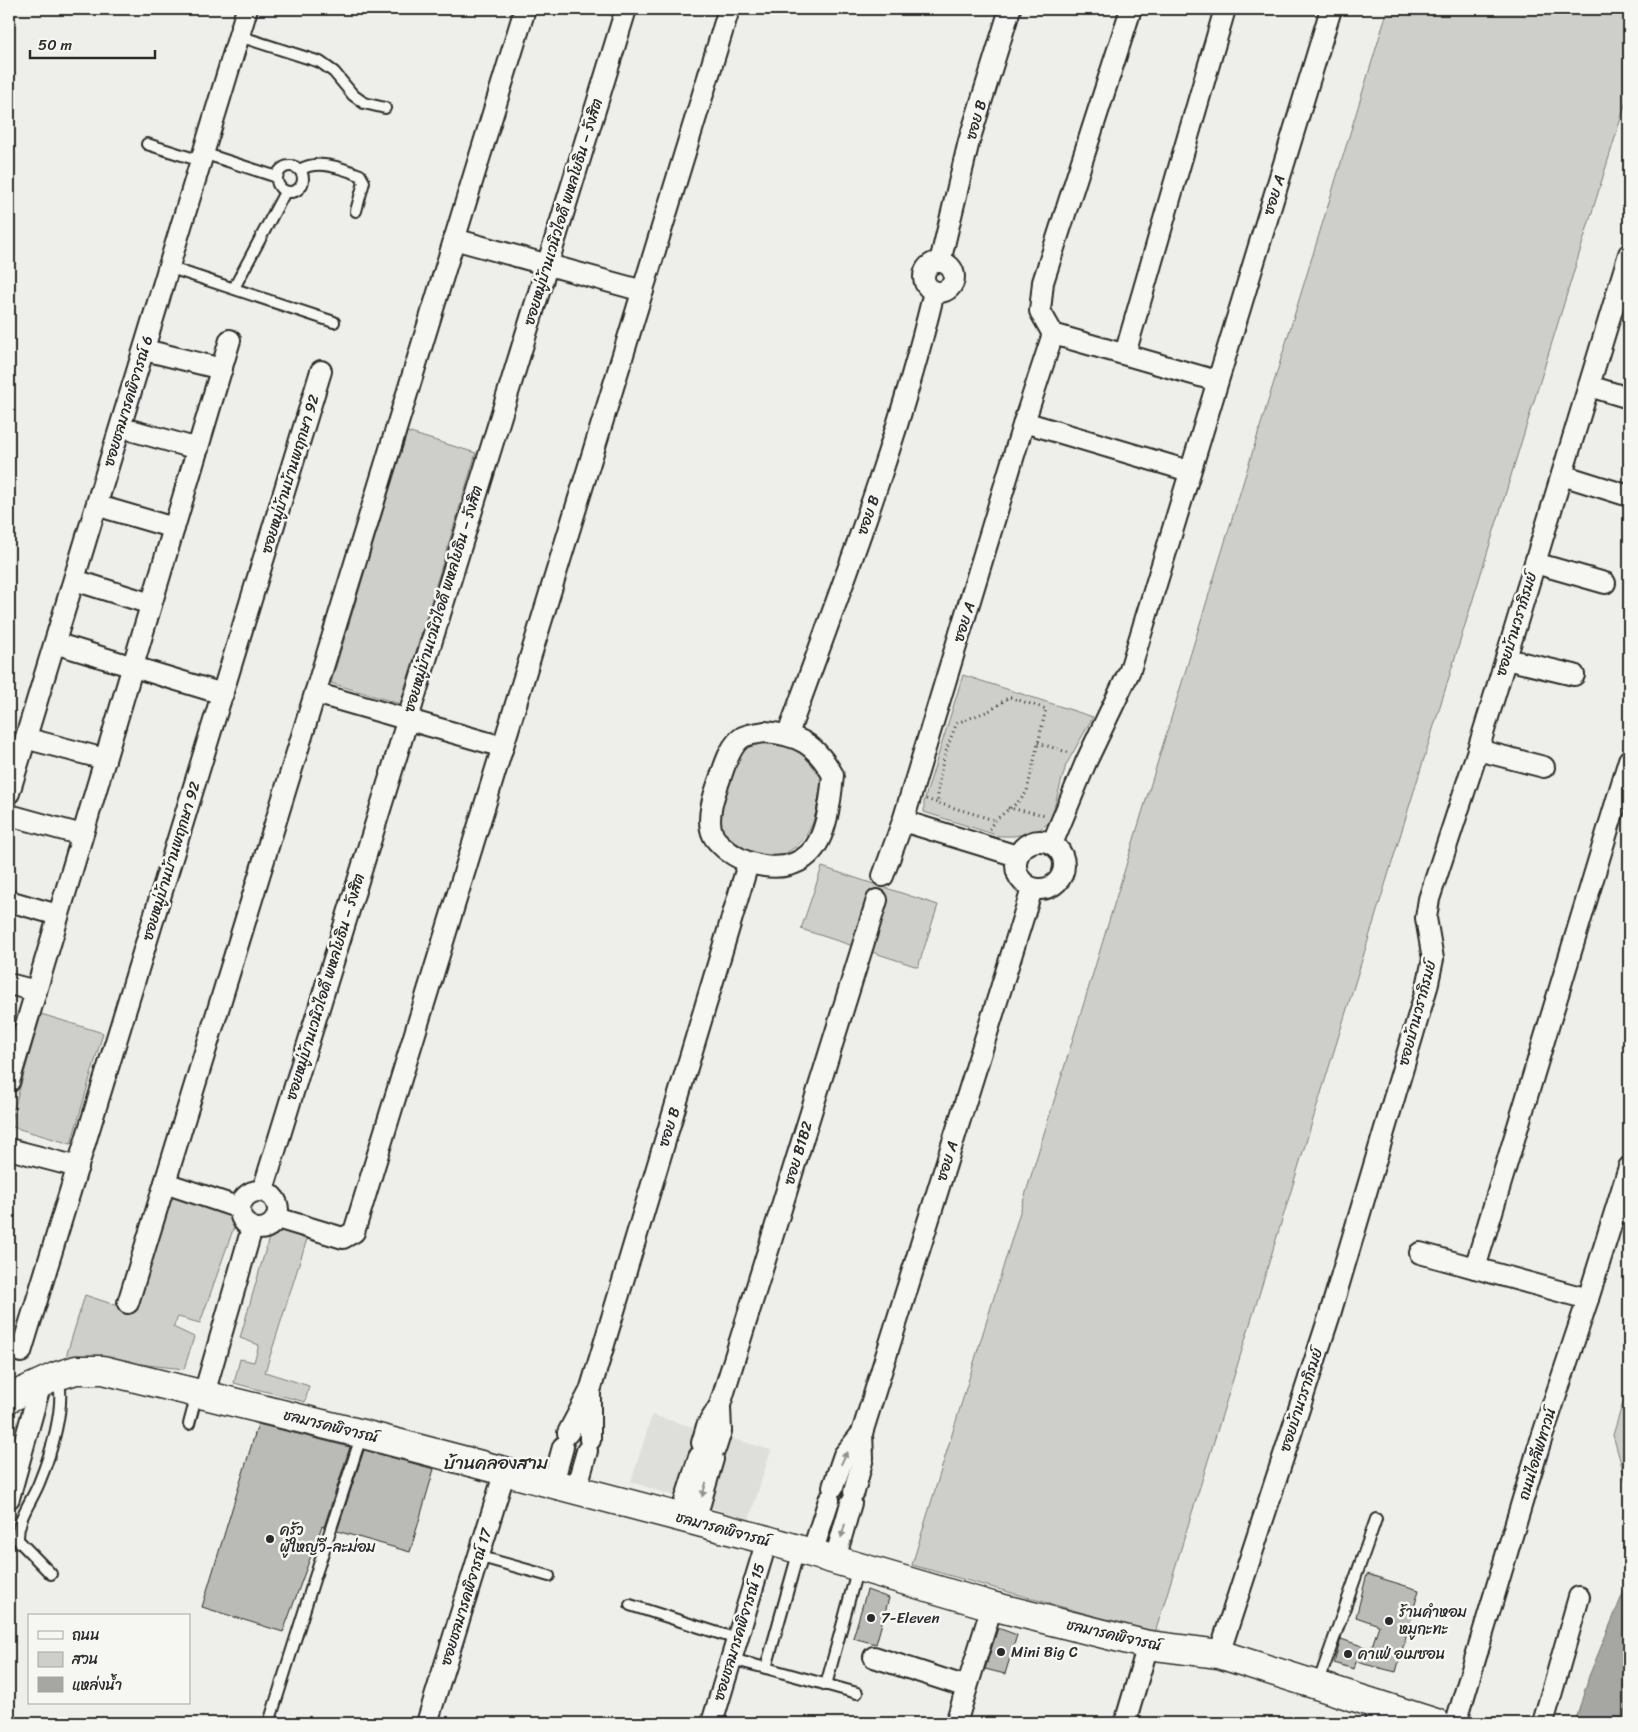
<svg xmlns="http://www.w3.org/2000/svg" width="1638" height="1732" font-family="Sriracha,'Playpen Sans Thai',sans-serif">
<style>
.built{fill:#dededb}
.green{fill:#cececa;stroke:#7c7c7a}
.water{fill:#a6a6a3;stroke:#757573}
.building{fill:#babab7;stroke:#2b2b2b}
.lines{fill:none;stroke-linecap:round;stroke-linejoin:round}
.lane-casing{stroke:#2b2b2b;stroke-width:14}
.street-casing{stroke:#2b2b2b;stroke-width:24}
.secondary-casing{stroke:#2b2b2b;stroke-width:31}
.path{stroke:#2b2b2b;stroke-width:3;stroke-dasharray:1 4;stroke-linecap:butt}
.lane{stroke:#f6f6f2;stroke-width:10}
.street{stroke:#f6f6f2;stroke-width:20}
.secondary{stroke:#f6f6f2;stroke-width:28}
.oneway{fill:#90908e}
.poi-dot{fill:#2b2b2b;stroke:#f6f6f2;stroke-width:2}
.labels{text-anchor:middle;stroke-width:5;stroke-linejoin:round;paint-order:stroke}
.street-label{font-size:15px;fill:#2b2b2b;stroke:#f6f6f2}
.poi-label{font-size:15px;fill:#2b2b2b;stroke:#f6f6f2;text-anchor:start}
.quarter-label{font-size:18px;fill:#2b2b2b;stroke:#f6f6f2}
</style>
<rect width="100%" height="100%" fill="#eeeeea"/>
<filter id="ink" filterUnits="userSpaceOnUse"><feTurbulence type="fractalNoise" baseFrequency=".02" numOctaves="2"/><feDisplacementMap in="SourceGraphic" scale="10" xChannelSelector="R" yChannelSelector="G"/><feConvolveMatrix kernelMatrix="1 2 1 2 8 2 1 2 1" color-interpolation-filters="sRGB"/></filter>
<g filter="url(#ink)">
<!-- built -->
<path class="built" d="M652 1415 771 1450 749 1520 631 1482Z"/>
<!-- green -->
<g class="green">
<path d="M1388 9H1629V92L1155 1633 912 1565Z"/>
<path d="M407 432 476 453 400 704 331 683Z"/>
<path d="M963 675 1093 717 1066 765 1050 822 1036 832 1014 836H999L924 812V801Z"/>
<path d="M789 738 822 770C817 821 813 852 757 862L716 832C718 814 734 748 751 740 761 736 778 738 789 738Z"/>
<path d="M822 867 938 905 918 967 801 929Z"/>
<path d="M41 1014 103 1033 71 1144 9 1126Z"/>
<path d="M172 1195 234 1214 235 1224 200 1323 178 1317 173 1327 194 1337 184 1369 83 1358 65 1360 85 1295 133 1311 165 1201Z"/>
<path d="M278 1229 307 1239 265 1372 309 1386 305 1402 234 1383 240 1359 254 1362 259 1345 240 1338 270 1234Z"/>
<path d="M1629 1383V1492L1613 1435Z"/>
</g>
<!-- water -->
<path class="water" d="M1629 1579V1712L1624 1723H1575L1589 1676Z"/>
<!-- building -->
<g class="building">
<path d="M258 1424 350 1447 324 1527 322 1526 283 1632 202 1607Z"/>
<path d="M364 1450 434 1469 410 1552 337 1531Z"/>
<path d="M1367 1574 1419 1590 1396 1672 1356 1662 1354 1669 1334 1663 1341 1639 1371 1649 1379 1625 1356 1617Z"/>
<path d="M867 1590 889 1598 876 1644 853 1638Z"/>
<path d="M998 1628 1017 1635 1005 1674 985 1669Z"/>
</g>
<g class="lines">
<!-- lane casing -->
<g class="lane-casing">
<g id="lane">
<path d="M239 36 320 62 334 72 353 95 364 103 385 108"/>
<path d="M147 144 201 161"/>
<path d="M203 153 277 177"/>
<circle cx="290" cy="179" r="13"/>
<path d="M300 170C317 159 342 168 360 175L364 182 356 211"/>
<path d="M168 267 334 322"/>
<path d="M234 288 285 192"/>
<path d="M189 1424 197 1394"/>
<path d="M478 1556 549 1576"/>
<path d="M51 1574 18 1540C17 1518 31 1503 39 1483 51 1454 66 1406 58 1377"/>
<path d="M630 1605 737 1639"/>
<path d="M731 1659 766 1668 799 1550"/>
<path d="M766 1668 857 1693"/>
<path d="M1318 1684 1376 1519"/>
<path d="M826 1685 858 1567"/>
<path d="M269 1723 313 1583 362 1434"/>
</g>
</g>
<!-- street casing -->
<g class="street-casing">
<g id="street">
<path d="M454 239 643 291"/>
<circle cx="939" cy="277" r="15"/>
<path d="M940 262 969 141 1010 9"/>
<path d="M1053 334 1217 381"/>
<path d="M153 352 222 369"/>
<path d="M1125 354 1225 9"/>
<path d="M1589 386 1629 398"/>
<path d="M1024 422 1189 471"/>
<path d="M134 431 198 449"/>
<path d="M1562 475 1629 496"/>
<path d="M109 509 174 528"/>
<path d="M1535 563 1605 583"/>
<path d="M84 583 151 604"/>
<path d="M61 645 223 694"/>
<path d="M1506 659 1574 675"/>
<path d="M315 693 503 747"/>
<path d="M765 732C800 735 815 744 833 775 831 797 827 838 809 854 785 877 741 866 720 844 718 842 714 838 713 835 705 818 715 792 721 776 725 764 731 744 743 737 749 734 758 733 765 732Z"/>
<path d="M788 734C841 588 898 443 934 292"/>
<path d="M36 741 105 759"/>
<path d="M1478 750 1544 767"/>
<path d="M9 793 247 9"/>
<path d="M13 816 82 835"/>
<path d="M903 821 1017 856"/>
<circle cx="1040" cy="865" r="24"/>
<path d="M1052 844 1086 762 1130 670 1331 9"/>
<path d="M883 876 903 821 1024 422 1053 334 1040 311 1043 282 1131 9"/>
<path d="M9 901 58 915"/>
<path d="M9 984 36 991"/>
<path d="M9 1082 230 340"/>
<path d="M9 1149 78 1167"/>
<path d="M165 1183 240 1208"/>
<path d="M263 1190 626 9"/>
<circle cx="259" cy="1210" r="19"/>
<path d="M277 1218 343 1238 354 1232 729 9"/>
<path d="M1420 1253 1588 1299 1538 1449 1456 1723"/>
<path d="M1475 1268 1629 760"/>
<path d="M1588 1299 1629 1167"/>
<path d="M128 1303 525 9"/>
<path d="M21 1352 321 371"/>
<path d="M204 1394 252 1228"/>
<path d="M568 1433 590 1391 748 864"/>
<path d="M590 1440V1395"/>
<path d="M702 1443 707 1426 720 1405 877 900"/>
<path d="M716 1447 721 1431 720 1407"/>
<path d="M553 1483 563 1447"/>
<path d="M833 1487 844 1455 862 1433 1032 889"/>
<path d="M576 1489 587 1451"/>
<path d="M854 1492 863 1458 862 1433"/>
<path d="M9 1498 41 1383"/>
<path d="M680 1517 699 1457"/>
<path d="M695 1521 713 1459"/>
<path d="M812 1553 829 1500"/>
<path d="M835 1559 851 1503"/>
<path d="M1219 1654 1330 1314 1427 987 1433 959 1426 918 1429 899 1478 750 1629 254"/>
<path d="M874 1657 967 1687"/>
<path d="M427 1723 505 1471"/>
<path d="M712 1723 767 1540"/>
<path d="M956 1723 992 1606"/>
<path d="M1125 1723 1148 1645"/>
<path d="M1375 1723 1380 1704"/>
<path d="M1543 1723 1579 1597"/>
</g>
</g>
<!-- secondary casing -->
<g class="secondary-casing">
<path id="secondary" d="M9 1398 57 1376 76 1370H103L363 1434 767 1540 992 1606 1148 1645 1219 1654 1436 1723"/>
</g>
<!-- path -->
<g class="path">
<path d="M1038 743 1070 753"/>
<path d="M926 799 938 803"/>
<path d="M1008 808 1046 815"/>
<path d="M989 829C999 812 1018 807 1027 791L1046 709 1009 697 991 710 957 723C946 748 937 775 938 803L994 820"/>
</g>
<!-- lane -->
<use href="#lane" class="lane"/>
<!-- street -->
<use href="#street" class="street"/>
<!-- secondary -->
<use href="#secondary" class="secondary"/>
</g>
<!-- one-way arrows -->
<defs><path id="oneway-solid" d="M-6-.8H1V-3.2L6.5 0L1 3.2V.8H-6Z" transform="scale(1.25)"/></defs>
<g class="oneway">
<use href="#oneway-solid" transform="translate(844 1458) rotate(-65)"/>
<use href="#oneway-solid" transform="translate(704 1490) rotate(106)"/>
<use href="#oneway-solid" transform="translate(843 1531) rotate(106)"/>
</g>
</g>
<!-- markers -->
<g class="poi-dot">
<circle cx="270" cy="1539" r="5"/>
<circle cx="871" cy="1618" r="5"/>
<circle cx="1389" cy="1621" r="5"/>
<circle cx="1001" cy="1652" r="5"/>
<circle cx="1348" cy="1654" r="5"/>
</g>
<g class="labels">
<!-- street labels -->
<g class="street-label">
<text transform="translate(976 120) rotate(-74)" y="5">ซอย B</text>
<text transform="translate(1274 195) rotate(-73)" y="5">ซอย A</text>
<text transform="translate(563 212) rotate(-73)" y="5">ซอยหมู่บ้านเวนิวไอดี พหลโยธิน – รังสิต</text>
<text transform="translate(128 401) rotate(-73)" y="5">ซอยชลมารคพิจารณ์ 6</text>
<text transform="translate(290 474) rotate(-73)" y="5">ซอยหมู่บ้านบ้านพฤกษา 92</text>
<text transform="translate(868 515) rotate(-71)" y="5">ซอย B</text>
<text transform="translate(443 599) rotate(-73)" y="5">ซอยหมู่บ้านเวนิวไอดี พหลโยธิน – รังสิต</text>
<text transform="translate(964 622) rotate(-73)" y="5">ซอย A</text>
<text transform="translate(1516 624) rotate(-73)" y="5">ซอยบ้านวราภิรมย์</text>
<text transform="translate(171 861) rotate(-73)" y="5">ซอยหมู่บ้านบ้านพฤกษา 92</text>
<text transform="translate(325 987) rotate(-73)" y="5">ซอยหมู่บ้านเวนิวไอดี พหลโยธิน – รังสิต</text>
<text transform="translate(1417 1013) rotate(-75)" y="5">ซอยบ้านวราภิรมย์</text>
<text transform="translate(669 1127) rotate(-73)" y="5">ซอย B</text>
<text transform="translate(798 1153) rotate(-73)" y="5">ซอย B1B2</text>
<text transform="translate(947 1161) rotate(-73)" y="5">ซอย A</text>
<text transform="translate(1301 1400) rotate(-72)" y="5">ซอยบ้านวราภิรมย์</text>
<text transform="translate(331 1426) rotate(14)" y="5">ชลมารคพิจารณ์</text>
<text transform="translate(1537 1454) rotate(-73)" y="5">ถนนไอลีฟทาวน์</text>
<text transform="translate(723 1529) rotate(15)" y="5">ชลมารคพิจารณ์</text>
<text transform="translate(466 1597) rotate(-73)" y="5">ซอยชลมารคพิจารณ์ 17</text>
<text transform="translate(739 1632) rotate(-73)" y="5">ซอยชลมารคพิจารณ์ 15</text>
<text transform="translate(1114 1635) rotate(13)" y="5">ชลมารคพิจารณ์</text>
</g>
<!-- poi labels -->
<g class="poi-label">
<text x="280" y="1535">ครัว<tspan x="280" dy="17">ผู้ใหญ่วี-ละม่อม</tspan></text>
<text x="1399" y="1617">ร้านคำหอม<tspan x="1399" dy="17">หมูกะทะ</tspan></text>
<text x="881" y="1623">7-Eleven</text>
<text x="1011" y="1657">Mini Big C</text>
<text x="1358" y="1659">คาเฟ่ อเมซอน</text>
</g>
<!-- quarter labels -->
<g class="quarter-label">
<text x="496" y="1469">บ้านคลองสาม</text>
</g>
</g>
<!-- margin -->
<rect width="1638" height="1732" fill="none" stroke="#f6f6f2" stroke-width="30"/>
<rect x="15" y="15" width="1608" height="1702" fill="none" stroke="#2b2b2b" stroke-width="2" filter="url(#ink)"/>
<!-- legend -->
<rect x="28" y="1614" width="162" height="90" fill="#f6f6f2" stroke="#a5a5a2"/>
<rect x="38" y="1631" width="25" height="8" fill="#f6f6f2" stroke="#a5a5a2"/>
<text x="72" y="1640" font-size="15" fill="#2b2b2b">ถนน</text>
<rect x="38" y="1652" width="25" height="15" fill="#cececa" stroke="#a5a5a2"/>
<text x="72" y="1664" font-size="15" fill="#2b2b2b">สวน</text>
<rect x="38" y="1677" width="25" height="15" fill="#a6a6a3" stroke="#a5a5a2"/>
<text x="72" y="1690" font-size="15" fill="#2b2b2b">แหล่งน้ำ</text>
<!-- scale -->
<path d="M30 50v8h125v-8" fill="none" stroke="#2b2b2b" stroke-width="2.5"/>
<text x="38" y="50" font-size="15" fill="#2b2b2b" stroke="#f6f6f2" stroke-width="4" paint-order="stroke">50 m</text>
</svg>
